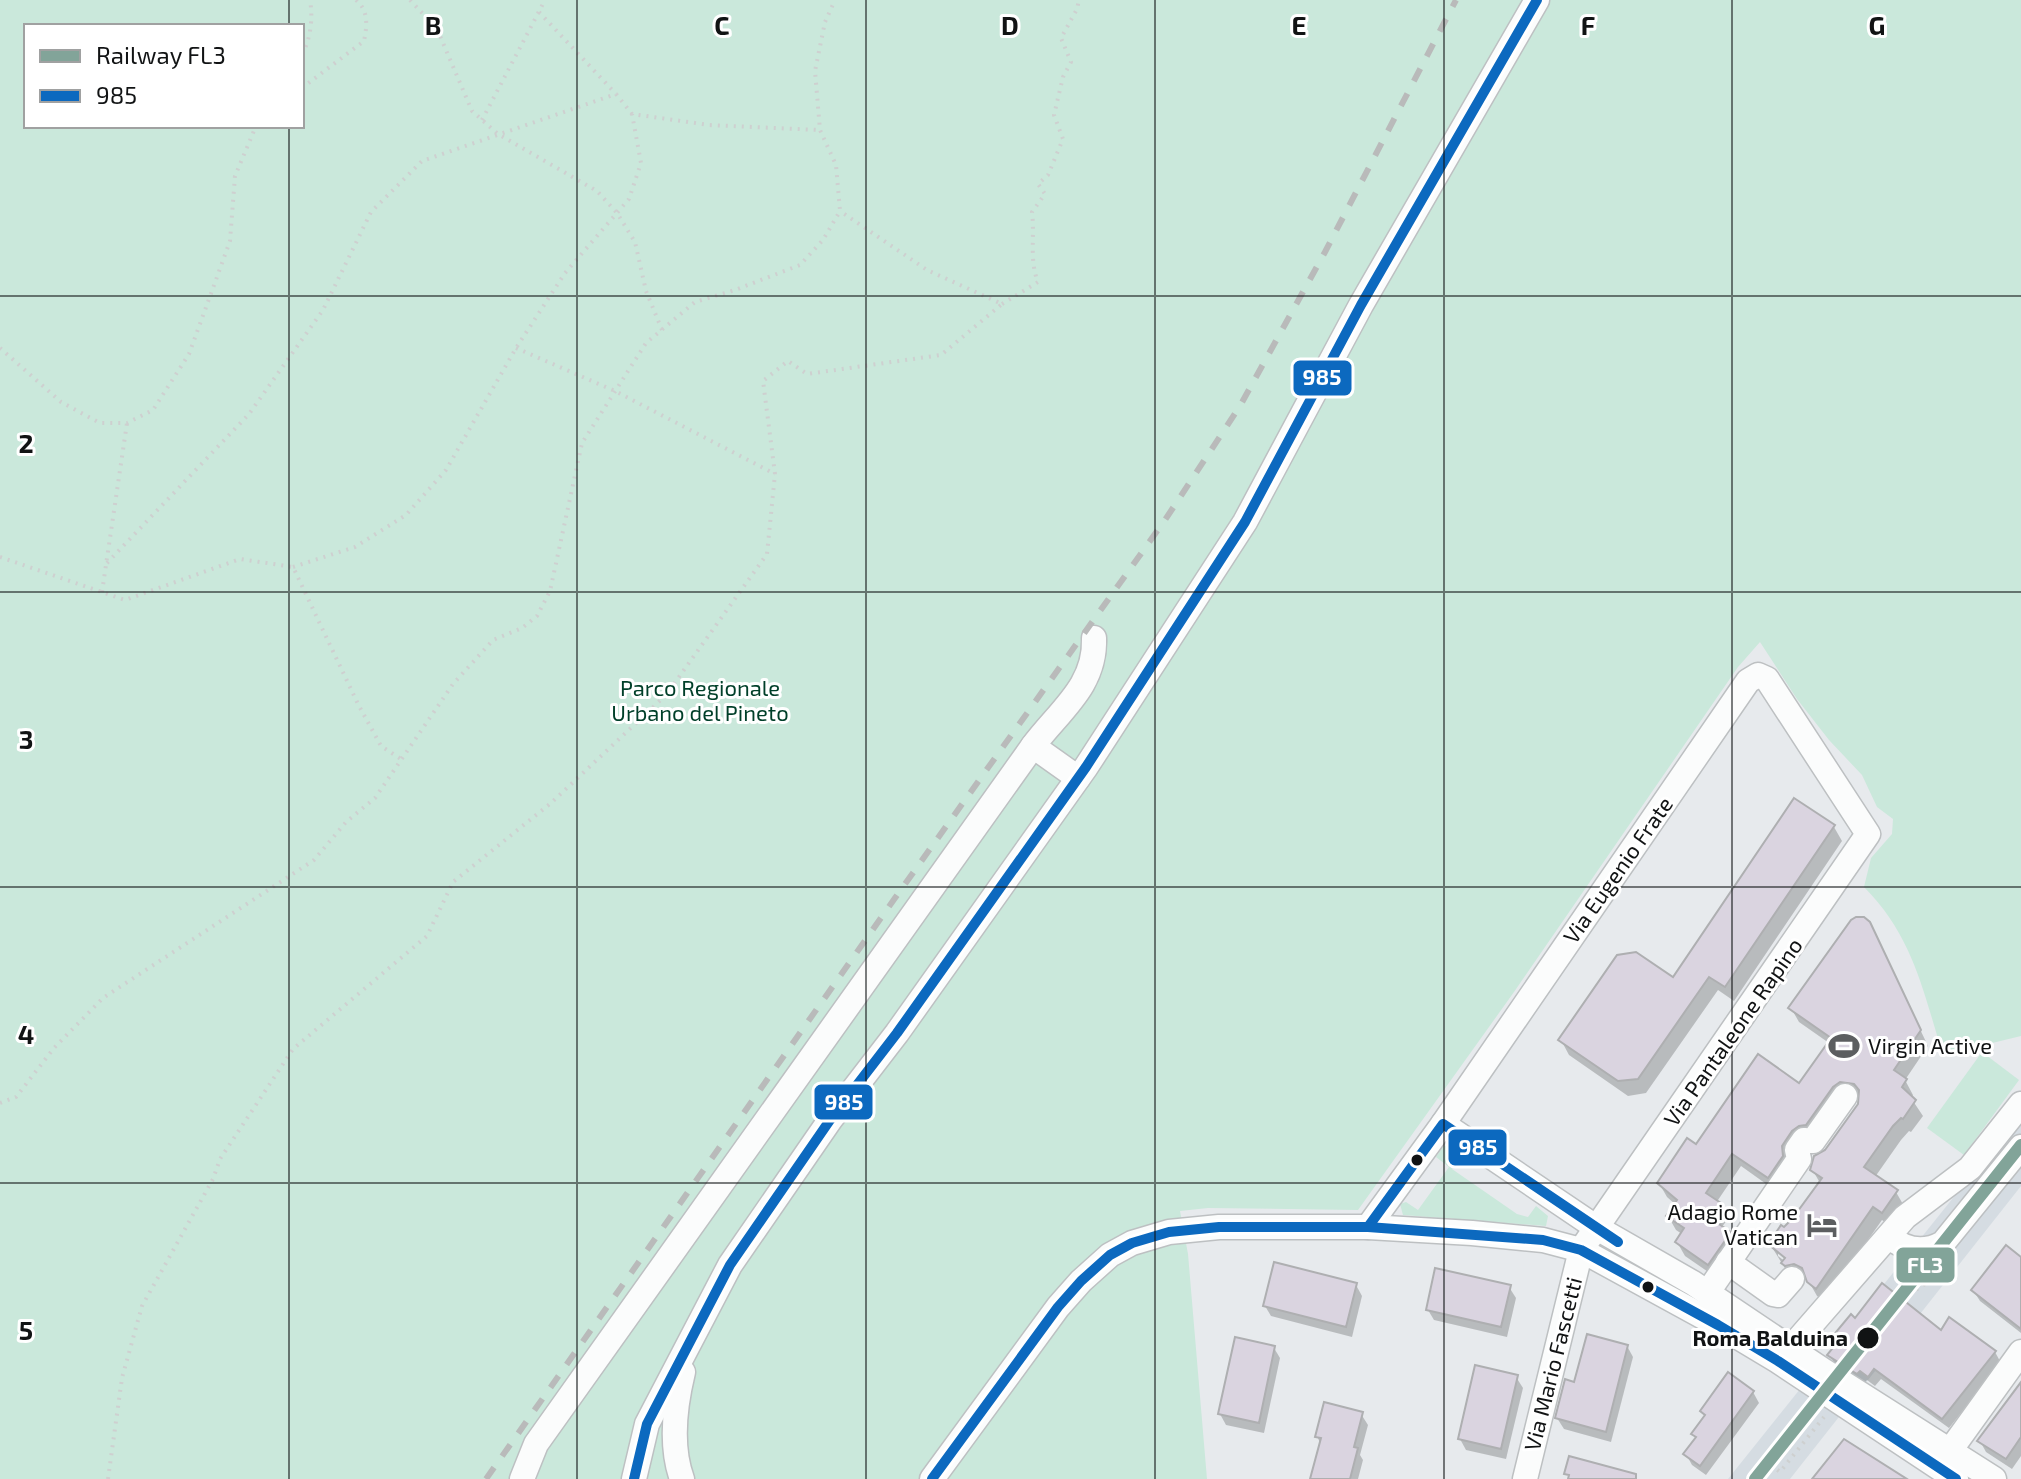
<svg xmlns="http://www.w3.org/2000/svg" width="2021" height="1479" font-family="'Exo 2',sans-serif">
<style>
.built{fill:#d5dce2}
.green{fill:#cae8db;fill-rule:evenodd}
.shadow{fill:#0003;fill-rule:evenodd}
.building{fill:#dad4e0;stroke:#aeafb1;stroke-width:2}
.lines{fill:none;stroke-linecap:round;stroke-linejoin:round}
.minor-casing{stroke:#bdc0c2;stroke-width:27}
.path{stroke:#ced0d0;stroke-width:4;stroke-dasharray:2 6;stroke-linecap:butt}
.minor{stroke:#fbfcfc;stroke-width:24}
.rail{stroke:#b9baba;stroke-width:6;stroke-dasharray:14 14;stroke-linecap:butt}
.bus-1-casing{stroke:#fff;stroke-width:16}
.bus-1{stroke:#0c69bf;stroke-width:10}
.rail-1-casing{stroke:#fff;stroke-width:18}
.rail-1{stroke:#82a499;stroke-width:12}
.grid{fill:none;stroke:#111314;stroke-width:2;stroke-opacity:0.55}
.bus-dot{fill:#111314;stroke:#fff;stroke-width:3}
.labels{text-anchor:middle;stroke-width:6;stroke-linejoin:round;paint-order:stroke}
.park-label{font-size:22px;fill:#003f29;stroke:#fff}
.street-label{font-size:22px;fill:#111314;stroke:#fff}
.poi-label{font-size:22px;fill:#111314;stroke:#fff;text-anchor:start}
.stop-label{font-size:22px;font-weight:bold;fill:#111314;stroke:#fff;text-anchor:end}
.grid-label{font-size:26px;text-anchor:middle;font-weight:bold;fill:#111314;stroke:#fff;stroke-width:6;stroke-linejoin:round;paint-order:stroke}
.line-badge{stroke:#fff;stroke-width:3}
.badge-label{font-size:22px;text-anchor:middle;font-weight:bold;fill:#fff}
</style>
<rect width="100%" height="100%" fill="#e7eaed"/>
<!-- built -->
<path class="built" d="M2021 1113V1186L1790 1479H1728Z"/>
<!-- green -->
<g class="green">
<path d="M0 0H2021V1036L1943 1055C1923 991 1913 936 1864 887L1871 858 1892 834 1893 819 1877 807 1862 775 1829 740 1797 699 1760 642 1738 667 1514 992 1358 1210 1208 1208 1180 1211 1188 1254 1207 1479H0ZM26 26H302V126H26Z"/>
<path d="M1982 1052 2019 1080 1964 1155 1927 1128Z"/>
<path d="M1444 1145 1460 1156 1452 1169 1517 1214 1528 1217 1536 1206 1548 1216 1546 1226 1403 1215 1400 1204 1406 1202 1418 1210 1449 1167 1436 1157Z"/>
</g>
<!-- shadow -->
<g class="shadow">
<path d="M1834 827 1842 841 1734 1001 1718 990 1646 1093 1628 1096 1569 1055 1561 1040 1673 980Z"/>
<path d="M1877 939 1928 1046 1905 1080 1913 1095 1911 1098 1923 1116 1911 1132 1909 1131 1901 1140 1875 1177 1896 1192 1904 1206 1890 1226 1882 1220 1825 1301 1817 1296 1808 1280 1791 1278 1770 1244 1820 1183 1812 1169 1860 1105V1097L1848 1096 1776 1191 1741 1166 1716 1203 1728 1219 1721 1228 1729 1234 1737 1248 1717 1278 1685 1256 1677 1242 1682 1234 1676 1230 1668 1216 1676 1205 1667 1197 1659 1183 1696 1147 1800 1086 1829 1043 1799 1022 1791 1008ZM1778 1250 1794 1263 1791 1266 1778 1256Z"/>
<path d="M2021 1259V1333L1980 1301 1973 1290Z"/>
<path d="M1356 1285 1362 1296 1352 1337 1271 1316 1265 1306Z"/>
<path d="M1509 1287 1516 1298 1507 1337 1434 1320 1428 1310Z"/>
<path d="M1855 1320 1995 1352 2001 1363 1949 1428 1881 1379 1875 1386 1867 1380 1864 1384 1836 1366 1830 1355 1833 1351 1829 1345Z"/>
<path d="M1627 1346 1633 1357 1611 1442 1564 1429 1557 1418 1576 1384Z"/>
<path d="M1274 1348 1280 1358 1264 1433 1226 1425 1220 1414Z"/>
<path d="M1516 1377 1523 1388 1506 1459 1466 1450 1460 1439Z"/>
<path d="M2021 1385V1456L2012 1469 1986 1452 1980 1441Z"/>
<path d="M1753 1392 1759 1403 1706 1475 1692 1465 1686 1454 1697 1439 1694 1434 1706 1417 1702 1411Z"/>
<path d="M1361 1414 1368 1425 1360 1455 1363 1460 1358 1479H1312L1321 1445 1317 1436Z"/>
</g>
<!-- building -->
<g class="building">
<path d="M1794 798 1835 825 1725 987 1709 977 1638 1079 1618 1081 1558 1040 1617 955 1636 952 1673 977Z"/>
<path d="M1856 917H1864L1870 922 1921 1030 1894 1070 1907 1079 1902 1087 1916 1100 1903 1119 1901 1118 1893 1126 1864 1167 1898 1190 1882 1213 1873 1207 1816 1289 1807 1282 1802 1268 1794 1264 1785 1266 1781 1263 1785 1258 1768 1244 1781 1225 1784 1227 1792 1219 1822 1178 1810 1170 1814 1156 1825 1150 1858 1104 1859 1090 1854 1084 1840 1082 1833 1087 1806 1125 1799 1126 1792 1131 1782 1146 1783 1156 1768 1178 1732 1154 1706 1193 1721 1203 1711 1219 1731 1232 1708 1265 1675 1242 1684 1228 1666 1216 1677 1200 1657 1183 1687 1138 1696 1144 1758 1054 1799 1083 1831 1038 1788 1008 1851 920Z"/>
<path d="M2006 1245 2021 1257V1329L1971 1290Z"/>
<path d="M1274 1262 1357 1283 1346 1327 1263 1306Z"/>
<path d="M1435 1268 1511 1285 1501 1327 1426 1310Z"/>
<path d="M1882 1283 1941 1330 1949 1317 1996 1351 1942 1419 1874 1369 1868 1377 1860 1371 1857 1374 1827 1355 1832 1349 1826 1344 1851 1314 1855 1318Z"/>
<path d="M1587 1334 1628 1345 1606 1432 1555 1418 1565 1379 1574 1382Z"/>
<path d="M1235 1337 1275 1346 1259 1423 1218 1414Z"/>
<path d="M1475 1365 1518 1375 1501 1449 1458 1439Z"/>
<path d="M1728 1372 1754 1391 1700 1466 1683 1454 1696 1437 1691 1434 1705 1415 1700 1411Z"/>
<path d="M2021 1382V1437L2006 1459 1977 1441Z"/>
<path d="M1324 1402 1363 1412 1354 1447 1358 1448 1350 1479H1310L1321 1438 1315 1437Z"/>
<path d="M1844 1439 1907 1479H1812Z"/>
<path d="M1569 1456 1636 1474V1479H1568L1569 1475 1564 1474Z"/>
</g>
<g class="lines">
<!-- minor casing -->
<g class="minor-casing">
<g id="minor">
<path d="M1033 746C1059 711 1096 686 1094 638"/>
<path d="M1443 1124 1597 1228 1693 1283 1824 1371 1994 1479"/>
<path d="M1368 1227 1443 1124 1748 681 1758 675 1767 679 1868 834 1581 1250 1525 1479"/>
<path d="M1890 1237C1906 1251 1925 1253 1943 1243L2021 1147"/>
<path d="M1728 1262 1773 1294 1778 1295 1792 1279"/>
<path d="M1708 1292 1799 1159 1797 1150 1804 1140 1813 1141 1845 1096"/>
<path d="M1790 1349 1905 1217 1970 1168 2021 1104"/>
<path d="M1949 1452 2021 1352"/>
<path d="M522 1479 536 1444 1033 746 1078 778"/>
<path d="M634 1479 647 1424 730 1265 830 1120 897 1033 1086 767 1245 522 1361 305 1537 0"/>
<path d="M682 1479C670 1446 675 1405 683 1372"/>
<path d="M932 1479 1058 1307 1081 1281 1110 1255 1132 1243 1169 1232 1219 1227H1368L1472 1233 1543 1240 1581 1250 1718 1325 1778 1361 1956 1479"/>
</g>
</g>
<!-- path -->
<g class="path">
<path d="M410 0 437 29 472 111 498 134 597 191 617 213 635 242 646 291 662 330"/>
<path d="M539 12 616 94"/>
<path d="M302 54C311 39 313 17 310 0"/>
<path d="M302 88 364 41C367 26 369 11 356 0"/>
<path d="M482 120 545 0"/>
<path d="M1002 304 1038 282C1029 260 1035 237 1032 212L1045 194 1038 184 1048 175 1063 139 1054 115 1063 77 1071 62 1061 38 1077 9 1079 0"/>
<path d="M0 348 61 402 100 423H127L153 410 189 354 213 288 230 241 235 176 256 126"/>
<path d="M516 348 615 391 775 474"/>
<path d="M0 557 125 600 240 559 293 567 358 704 381 746 401 759"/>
<path d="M107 563 249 414 323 310 371 212 422 161 616 94 632 114"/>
<path d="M293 567 355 547 406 515 446 470 516 348 565 273 629 199 641 163 632 114 709 125 819 130"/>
<path d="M102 592 127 423"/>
<path d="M0 1103 16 1097 54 1048 103 998 314 860 346 822 375 798 453 684 493 640 522 628 537 616 550 591 582 443 646 343 695 302 735 290 800 265 823 240 840 211 836 165 820 130 815 71 825 22 835 0"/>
<path d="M1912 1292 1917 1271"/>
<path d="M1904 1300C1920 1283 1940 1280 1955 1261"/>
<path d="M1771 1465 1780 1472 1824 1417"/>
<path d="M108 1479 122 1378 142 1306 213 1179 220 1159 293 1049 427 936 453 882 551 803 666 695 767 554 775 474 763 381 788 361 807 374 941 355 1002 304 927 270 840 211"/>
<path d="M1760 1479 1802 1427"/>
</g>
<!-- minor -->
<use href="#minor" class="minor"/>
<!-- rail -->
<path class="rail" d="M486 1479 895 898 1165 520 1240 406 1325 252 1456 0"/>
<!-- bus-1 casing -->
<g class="bus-1-casing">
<g id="bus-1">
<path d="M1368 1227 1443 1124 1618 1242"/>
<path d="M634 1479 647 1424 730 1265 830 1120 897 1033 1086 767 1245 522 1361 305 1537 0"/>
<path d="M932 1479 1058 1307 1081 1281 1110 1255 1132 1243 1169 1232 1219 1227H1368L1543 1240 1581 1250 1718 1325 1778 1361 1956 1479"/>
</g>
</g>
<!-- bus-1 -->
<use href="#bus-1" class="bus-1"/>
<!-- rail-1 casing -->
<g class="rail-1-casing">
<path id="rail-1" d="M1755 1479 2021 1145"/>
</g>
<!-- rail-1 -->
<use href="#rail-1" class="rail-1"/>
</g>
<!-- grid -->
<path class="grid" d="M289 0V26M577 0V1479M866 0V1479M1155 0V1479M1444 0V1479M1732 0V1479M289 126V1479M0 296H2021M0 592H2021M0 887H2021M0 1183H2021"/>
<!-- icons -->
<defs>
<g id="stadium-bare" transform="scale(2.4)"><path d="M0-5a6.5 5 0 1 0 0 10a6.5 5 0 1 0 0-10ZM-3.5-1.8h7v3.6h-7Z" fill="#5c5e60" stroke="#fff" stroke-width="2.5" paint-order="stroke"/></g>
<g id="hotel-bare" transform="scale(2.4)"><path d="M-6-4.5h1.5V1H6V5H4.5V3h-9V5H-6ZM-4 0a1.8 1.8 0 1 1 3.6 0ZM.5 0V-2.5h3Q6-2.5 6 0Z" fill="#5c5e60" stroke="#fff" stroke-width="2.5" paint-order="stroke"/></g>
</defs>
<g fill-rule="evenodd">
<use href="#stadium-bare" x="1844" y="1046"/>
<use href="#hotel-bare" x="1822" y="1225"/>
</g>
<!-- markers -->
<g class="bus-dot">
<circle cx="1417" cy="1160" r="7"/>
<circle cx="1648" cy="1287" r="7"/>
<circle cx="1868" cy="1338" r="12"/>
</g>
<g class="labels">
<!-- park labels -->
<g class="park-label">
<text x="700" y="696">Parco Regionale<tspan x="700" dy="25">Urbano del Pineto</tspan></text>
</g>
<!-- street labels -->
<g class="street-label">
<text transform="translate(1618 870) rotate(-55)" y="8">Via Eugenio Frate</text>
<text transform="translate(1733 1032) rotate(-55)" y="8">Via Pantaleone Rapino</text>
<text transform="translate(1553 1364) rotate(-76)" y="8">Via Mario Fascetti</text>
</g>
<!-- poi labels -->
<g class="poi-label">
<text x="1868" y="1054">Virgin Active</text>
<text x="1798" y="1220" text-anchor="end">Adagio Rome<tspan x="1798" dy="25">Vatican</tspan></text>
</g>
<!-- stop labels -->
<g class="stop-label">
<text x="1848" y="1346">Roma Balduina</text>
</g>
</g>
<g class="grid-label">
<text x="433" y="35">B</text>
<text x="722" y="35">C</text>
<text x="1010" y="35">D</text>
<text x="1299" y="35">E</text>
<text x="1588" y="35">F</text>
<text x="1877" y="35">G</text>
<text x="26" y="453">2</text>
<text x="26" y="749">3</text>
<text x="26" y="1044">4</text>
<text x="26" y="1340">5</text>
</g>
<g class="line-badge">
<rect x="1292" y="359" width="61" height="38" rx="8" fill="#0c69bf"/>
<rect x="813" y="1083" width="61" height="38" rx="8" fill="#0c69bf"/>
<rect x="1447" y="1128" width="61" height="39" rx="8" fill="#0c69bf"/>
<rect x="1895" y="1246" width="61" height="38" rx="8" fill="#82a499"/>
</g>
<g class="badge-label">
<text x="1322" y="385">985</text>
<text x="844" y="1110">985</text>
<text x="1478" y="1155">985</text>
<text x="1925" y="1273">FL3</text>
</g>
<!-- legend -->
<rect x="24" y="24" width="280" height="104" fill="#ffffff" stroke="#a0a1a1" stroke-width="2"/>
<rect x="40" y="50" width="40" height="12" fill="#82a499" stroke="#a0a1a1" stroke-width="2"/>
<text x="96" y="64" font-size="24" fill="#111314">Railway FL3</text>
<rect x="40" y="90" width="40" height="12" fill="#0c69bf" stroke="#a0a1a1" stroke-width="2"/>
<text x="96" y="104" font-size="24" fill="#111314">985</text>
</svg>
